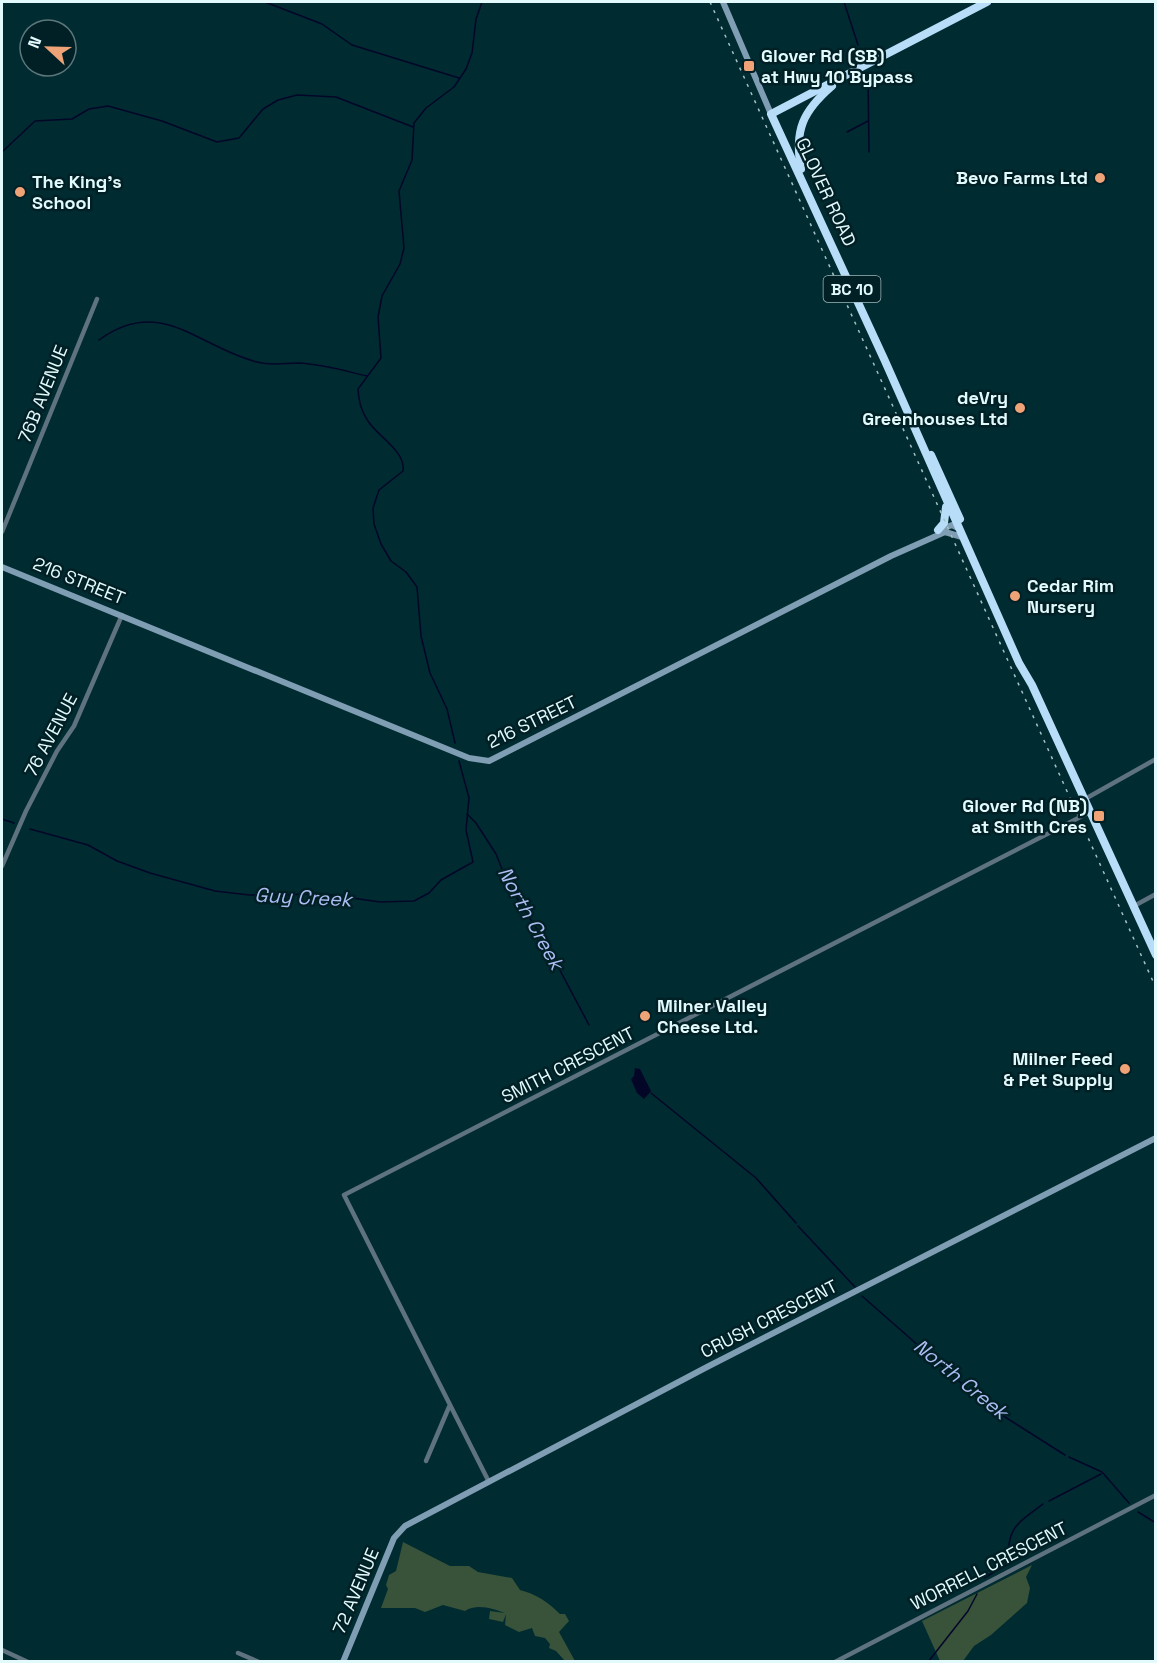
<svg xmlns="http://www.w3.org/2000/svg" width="1157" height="1663" font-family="'Space Grotesk',sans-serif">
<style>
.green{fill:#385339}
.water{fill:#040628}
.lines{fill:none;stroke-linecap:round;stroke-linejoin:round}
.stream{stroke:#040628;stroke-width:1.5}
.street{stroke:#5f727f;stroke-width:4.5}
.secondary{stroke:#809eb3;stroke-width:6}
.highway{stroke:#b8ddf9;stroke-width:8}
.rail{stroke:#a4c1c5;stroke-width:1.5;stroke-dasharray:3 6;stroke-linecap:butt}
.poi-dot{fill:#efa377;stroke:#012025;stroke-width:2}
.labels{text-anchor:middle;stroke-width:5;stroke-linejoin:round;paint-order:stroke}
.shield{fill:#012025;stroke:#9fb9bc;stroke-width:1.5}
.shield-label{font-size:16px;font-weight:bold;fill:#e3fafd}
.poi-label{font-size:18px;font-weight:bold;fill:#e3fafd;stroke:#012025;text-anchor:start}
.street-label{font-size:18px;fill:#e3fafd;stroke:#012025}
.water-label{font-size:20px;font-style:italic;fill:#adbdf3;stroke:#012025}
</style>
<rect width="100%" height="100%" fill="#002b31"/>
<!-- green -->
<g class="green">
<path d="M403 1542 450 1566H469L478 1572 512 1578 520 1590C536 1594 548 1602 560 1614H565L569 1621 559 1632 575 1661H565L556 1651 549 1648 550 1644 545 1638 535 1636 532 1628 519 1632 505 1625 506 1614 503 1622 489 1619 490 1611 505 1613C494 1609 477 1603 465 1611L443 1605 425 1612 415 1608H381L388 1589 386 1585 389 1575 396 1571Z"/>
<path d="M1032 1565 1026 1577 1030 1588 1027 1603 991 1635 974 1646 963 1661H940L922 1621Z"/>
</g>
<!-- water -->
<path class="water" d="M635 1068 640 1069 651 1091 644 1099 637 1093 631 1079 634 1076Z"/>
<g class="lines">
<!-- stream -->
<g class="stream">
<path d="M265 2 322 24 352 45 459 78"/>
<path d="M844 2 858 45"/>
<path d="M868 75 869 152"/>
<path d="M847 132 868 121"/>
<path d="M2 152 35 121 72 119 89 109 108 106 162 121 217 142 239 138 263 109 278 100 297 95 336 97 413 127"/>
<path d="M99 340C161 295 198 347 257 362 271 366 285 363 299 363 322 364 345 371 367 376"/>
<path d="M455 743 447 709 430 673 421 636 417 587 406 572 391 561 381 544 374 524 373 508 379 490 403 471C406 451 377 436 368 421 361 411 359 402 358 389L381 358 378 317 382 296 400 264 404 248 399 191 412 160 414 123 426 108 454 87 466 69 472 53 476 19 482 2"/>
<path d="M467 814 476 823 496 854 508 884 545 942 589 1025"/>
<path d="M2 819 14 823"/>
<path d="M30 829 88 845 117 861 150 873 215 891 249 895 324 894 380 902 414 901 429 893 441 880 473 862 466 830 469 798 459 761"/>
<path d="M651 1093 756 1178 796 1223"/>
<path d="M798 1226 855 1287"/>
<path d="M862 1296 986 1405 1065 1455"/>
<path d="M1069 1457 1102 1472 1129 1503"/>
<path d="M1049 1501 1101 1474"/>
<path d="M1138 1512 1156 1523"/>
<path d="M984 1578 1008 1564C1007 1528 1015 1525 1043 1504"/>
<path d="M928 1662 968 1611 977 1594"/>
</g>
<!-- street -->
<g class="street">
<path d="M2 532 97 299"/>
<path d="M1085 799 1156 759"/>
<path d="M2 866 26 811 57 751 74 726 122 615"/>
<path d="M1134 906 1156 894"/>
<path d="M426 1461 449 1407"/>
<path d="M489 1482 344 1195 1090 812"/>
<path d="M2 1650 28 1662"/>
<path d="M238 1653 259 1662"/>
<path d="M835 1662 1156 1495"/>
</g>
<!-- secondary -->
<g class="secondary">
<path d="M723 2 771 114"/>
<path d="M939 530 952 525 960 529"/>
<path d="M2 567 469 758 489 761 891 556 945 532 962 537"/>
<path d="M343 1662 394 1538 405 1526 707 1367 1156 1138"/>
</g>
<!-- highway -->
<g class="highway">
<path d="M987 2 771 114 885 361 1019 663 1032 685 1156 955"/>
<path d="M801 169C794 130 803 111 832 86"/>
<path d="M931 455 960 519"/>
<path d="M938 530 944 523 946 507"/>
</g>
<!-- rail -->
<path class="rail" d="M710 2 1156 988"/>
</g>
<!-- markers -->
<g class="poi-dot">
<rect x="743" y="60" width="12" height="12" rx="3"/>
<circle cx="1100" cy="178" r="6"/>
<circle cx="20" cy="192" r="6"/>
<circle cx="1020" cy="408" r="6"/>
<circle cx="1015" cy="596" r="6"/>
<rect x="1093" y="810" width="12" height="12" rx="3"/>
<circle cx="645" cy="1016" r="6"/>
<circle cx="1125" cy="1069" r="6"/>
</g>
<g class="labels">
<!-- shield labels -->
<rect class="shield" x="823.5" y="276" width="57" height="26" rx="4.5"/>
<g class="shield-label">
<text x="852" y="295">BC 10</text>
</g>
<!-- poi labels -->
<g class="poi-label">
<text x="761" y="62">Glover Rd (SB)<tspan x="761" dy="21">at Hwy 10 Bypass</tspan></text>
<text x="1088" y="184" text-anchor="end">Bevo Farms Ltd</text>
<text x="32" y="188">The King's<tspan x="32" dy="21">School</tspan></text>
<text x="1008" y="404" text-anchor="end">deVry<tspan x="1008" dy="21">Greenhouses Ltd</tspan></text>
<text x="1027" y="592">Cedar Rim<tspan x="1027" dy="21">Nursery</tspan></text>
<text x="1087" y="812" text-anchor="end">Glover Rd (NB)<tspan x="1087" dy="21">at Smith Cres</tspan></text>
<text x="657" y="1012">Milner Valley<tspan x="657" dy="21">Cheese Ltd.</tspan></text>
<text x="1113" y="1065" text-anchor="end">Milner Feed<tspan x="1113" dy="21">&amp; Pet Supply</tspan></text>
</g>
<!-- street labels -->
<g class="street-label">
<text transform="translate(826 192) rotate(65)" y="6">GLOVER ROAD</text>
<text transform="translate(43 394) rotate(-68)" y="6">76B AVENUE</text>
<text transform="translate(79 581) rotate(22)" y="6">216 STREET</text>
<text transform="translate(532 722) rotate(-26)" y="6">216 STREET</text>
<text transform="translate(51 735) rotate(-62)" y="6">76 AVENUE</text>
<text transform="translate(568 1065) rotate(-27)" y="6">SMITH CRESCENT</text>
<text transform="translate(769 1319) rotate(-27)" y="6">CRUSH CRESCENT</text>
<text transform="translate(989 1566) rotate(-27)" y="6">WORRELL CRESCENT</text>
<text transform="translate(356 1591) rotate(-67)" y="6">72 AVENUE</text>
</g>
<!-- water labels -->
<g class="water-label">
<text transform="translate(303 897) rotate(3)" y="7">Guy Creek</text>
<text transform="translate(531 918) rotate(61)" y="7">North Creek</text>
<text transform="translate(961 1379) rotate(39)" y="7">North Creek</text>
</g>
</g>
<!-- border -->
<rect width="1157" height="1663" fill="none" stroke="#e3fafd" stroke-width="6"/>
<!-- north arrow -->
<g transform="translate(48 48) rotate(292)"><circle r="28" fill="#012025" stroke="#5b777b" stroke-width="1.5"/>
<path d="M0-4.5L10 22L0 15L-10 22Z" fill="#efa377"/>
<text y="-9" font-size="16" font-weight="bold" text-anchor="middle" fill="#e3fafd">N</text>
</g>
</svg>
